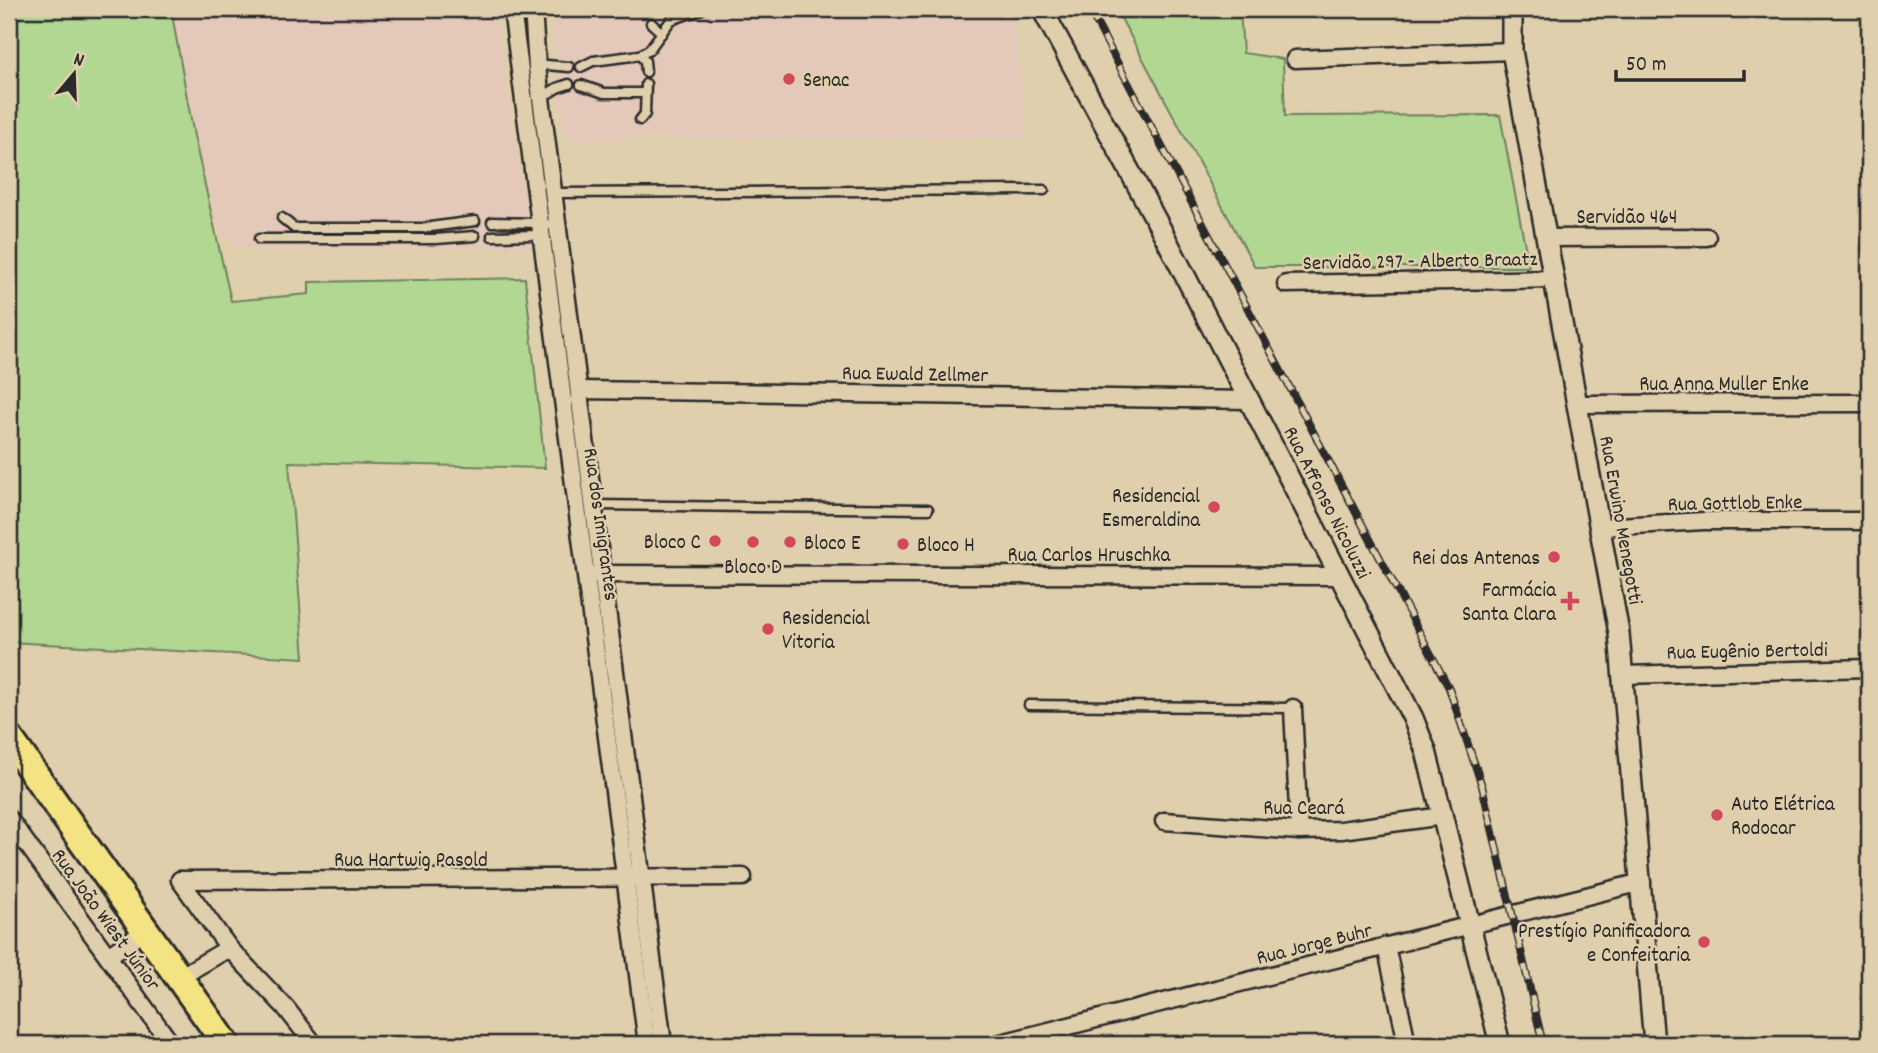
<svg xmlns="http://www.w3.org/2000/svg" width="1878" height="1053" font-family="Dekko,sans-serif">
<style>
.built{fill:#e4c9ba}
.green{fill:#b2d792;stroke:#6e815e;stroke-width:2}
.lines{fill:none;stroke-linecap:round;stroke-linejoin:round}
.service-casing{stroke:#2b2b2b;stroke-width:13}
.minor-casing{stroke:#2b2b2b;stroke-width:21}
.tertiary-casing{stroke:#2b2b2b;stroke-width:24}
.trunk-casing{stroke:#2b2b2b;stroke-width:32}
.service{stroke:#e0cfac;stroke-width:8}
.minor{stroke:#e0cfac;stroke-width:16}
.tertiary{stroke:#e0cfac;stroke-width:19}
.trunk{stroke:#f4e382;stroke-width:26}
.rail-casing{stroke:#2b2b2b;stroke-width:8}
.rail{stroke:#e0cfac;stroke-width:5;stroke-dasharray:16;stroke-linecap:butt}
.poi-dot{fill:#d1495b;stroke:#e0cfac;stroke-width:2.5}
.labels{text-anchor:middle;stroke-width:5;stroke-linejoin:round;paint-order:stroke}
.poi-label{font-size:21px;fill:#2b2b2b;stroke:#e0cfac;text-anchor:start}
.street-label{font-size:21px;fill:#2b2b2b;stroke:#e0cfac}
</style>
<rect width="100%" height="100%" fill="#e0cfac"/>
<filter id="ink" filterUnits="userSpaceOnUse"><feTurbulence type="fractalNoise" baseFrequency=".0143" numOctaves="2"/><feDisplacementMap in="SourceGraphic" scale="14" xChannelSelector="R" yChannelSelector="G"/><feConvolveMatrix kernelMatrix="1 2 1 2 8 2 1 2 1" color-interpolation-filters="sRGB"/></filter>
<g filter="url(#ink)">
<!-- built -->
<g class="built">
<path d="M171 9H495L532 248 240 249 220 233 194 136Z"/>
<path d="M550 9H1012L1027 138 565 139Z"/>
</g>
<!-- green -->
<g class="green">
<path d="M9 9H171L194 136 231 301 309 294V282L525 278 545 468 289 462 304 658 9 642Z"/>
<path d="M1116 9H1240L1243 53 1283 59 1285 116 1500 115 1529 267H1255Z"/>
</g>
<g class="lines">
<!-- service casing -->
<g class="service-casing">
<g id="service">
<path d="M651 23 662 33"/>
<path d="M640 55 645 61 646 72"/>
<path d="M581 67 593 61 640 55 649 50 671 20 702 9"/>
<path d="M534 68 547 65 569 67"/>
<path d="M581 85 604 93H645"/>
<path d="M541 98 557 88 569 84"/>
<path d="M640 120 645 114 646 84"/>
<path d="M555 193 1044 190"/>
<path d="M282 218 294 228H423L475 221"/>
<path d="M492 222 541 223 559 227"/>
<path d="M492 236 541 235"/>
<path d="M259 239H436L475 236"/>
<path d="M595 505 928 509"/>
<path d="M1029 705 1293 708"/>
</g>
</g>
<!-- minor casing -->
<g class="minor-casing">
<g id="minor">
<path d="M512 9 647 1044"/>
<path d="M533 9 537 67 663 1044"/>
<path d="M1295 59 1512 51"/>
<path d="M1547 238 1707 237"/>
<path d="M1286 284 1555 279"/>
<path d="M580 390 1250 400"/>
<path d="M1579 404 1869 403"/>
<path d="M1601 527 1704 521H1869"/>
<path d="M597 574 1340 576"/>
<path d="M1625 675 1869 668"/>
<path d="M1293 708 1299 831"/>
<path d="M9 819 171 1044"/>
<path d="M1164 821 1299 831 1341 830 1443 816"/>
<path d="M180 880 743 877"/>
<path d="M180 880 229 948 285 1007 314 1044"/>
<path d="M1386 946 1407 1043 1403 1044"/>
<path d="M108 956 145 931"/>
<path d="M178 978 229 948"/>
<path d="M997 1044 1642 882"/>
</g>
</g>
<!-- tertiary casing -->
<g class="tertiary-casing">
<g id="tertiary">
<path d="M1042 9 1162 231 1413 718 1426 751 1500 1044"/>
<path d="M1512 9V51L1619 633 1654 1044"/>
</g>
</g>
<!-- trunk casing -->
<g class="trunk-casing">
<path id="trunk" d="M9 738 226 1044"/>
</g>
<!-- service -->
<use href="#service" class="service"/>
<!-- minor -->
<use href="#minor" class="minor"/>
<!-- tertiary -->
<use href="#tertiary" class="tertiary"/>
<!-- trunk -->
<use href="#trunk" class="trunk"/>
<!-- rail casing -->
<g class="rail-casing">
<path id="rail" d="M1089 9 1449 688 1482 786 1543 1044"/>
</g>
<!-- rail -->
<use href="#rail" class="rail"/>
</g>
</g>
<!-- markers -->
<g class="poi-dot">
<circle cx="789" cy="79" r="7"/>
<circle cx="1214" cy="507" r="7"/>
<circle cx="715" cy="541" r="7"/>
<circle cx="753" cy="542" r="7"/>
<circle cx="790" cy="542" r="7"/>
<circle cx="903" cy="544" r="7"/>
<circle cx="1554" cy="557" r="7"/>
<path d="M1566.5 590.5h7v7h7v7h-7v7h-7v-7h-7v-7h7z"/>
<circle cx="768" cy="629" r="7"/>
<circle cx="1717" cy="815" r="7"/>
<circle cx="1704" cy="942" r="7"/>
</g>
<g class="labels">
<!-- poi labels -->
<g class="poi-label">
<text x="803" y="86">Senac</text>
<text x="1200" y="502" text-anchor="end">Residencial<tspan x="1200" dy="24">Esmeraldina</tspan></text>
<text x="701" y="548" text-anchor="end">Bloco C</text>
<text x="804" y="549">Bloco E</text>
<text x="917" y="551">Bloco H</text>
<text x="1540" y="564" text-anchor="end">Rei das Antenas</text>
<text x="753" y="573" text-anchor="middle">Bloco D</text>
<text x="1556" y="596" text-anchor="end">Farmácia<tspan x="1556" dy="24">Santa Clara</tspan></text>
<text x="782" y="624">Residencial<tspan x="782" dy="24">Vitoria</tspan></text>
<text x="1731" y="810">Auto Elétrica<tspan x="1731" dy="24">Rodocar</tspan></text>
<text x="1690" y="937" text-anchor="end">Prestígio Panificadora<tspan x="1690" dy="24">e Confeitaria</tspan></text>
</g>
<!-- street labels -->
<g class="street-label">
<text x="1627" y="223">Servidão 464</text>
<text transform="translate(1420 260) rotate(-1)" y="7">Servidão 297 - Alberto Braatz</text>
<text transform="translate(915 373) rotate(1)" y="7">Rua Ewald Zellmer</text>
<text x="1724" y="390">Rua Anna Muller Enke</text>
<text transform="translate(1328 502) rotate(63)" y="7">Rua Affonso Nicoluzzi</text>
<text transform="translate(1735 502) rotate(-1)" y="7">Rua Gottlob Enke</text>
<text transform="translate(1622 520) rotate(80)" y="7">Rua Erwino Menegotti</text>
<text transform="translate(602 524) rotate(82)" y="7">Rua dos Imigrantes</text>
<text x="1089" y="561">Rua Carlos Hruschka</text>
<text transform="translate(1747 650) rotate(-1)" y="7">Rua Eugênio Bertoldi</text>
<text x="1304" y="814">Rua Ceará</text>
<text x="411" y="866">Rua Hartwig Pasold</text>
<text transform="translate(107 919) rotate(54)" y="7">Rua João Wiest Júnior</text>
<text transform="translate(1314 943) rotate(-14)" y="7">Rua Jorge Buhr</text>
</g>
</g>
<!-- margin -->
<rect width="1878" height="1053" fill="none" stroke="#e0cfac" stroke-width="35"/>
<rect x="18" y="18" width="1843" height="1018" fill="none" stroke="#2b2b2b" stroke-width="2.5" filter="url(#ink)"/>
<!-- north arrow -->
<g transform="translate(74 74) rotate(19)" stroke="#e0cfac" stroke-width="5" paint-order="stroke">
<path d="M0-5L12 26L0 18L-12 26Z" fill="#2b2b2b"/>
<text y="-10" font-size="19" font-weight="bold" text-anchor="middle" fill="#2b2b2b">N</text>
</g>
<!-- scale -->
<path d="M1616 70v10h128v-10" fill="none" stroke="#2b2b2b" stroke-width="3.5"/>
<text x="1626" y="70" font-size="21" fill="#2b2b2b" stroke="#e0cfac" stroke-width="5" paint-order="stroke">50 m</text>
</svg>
